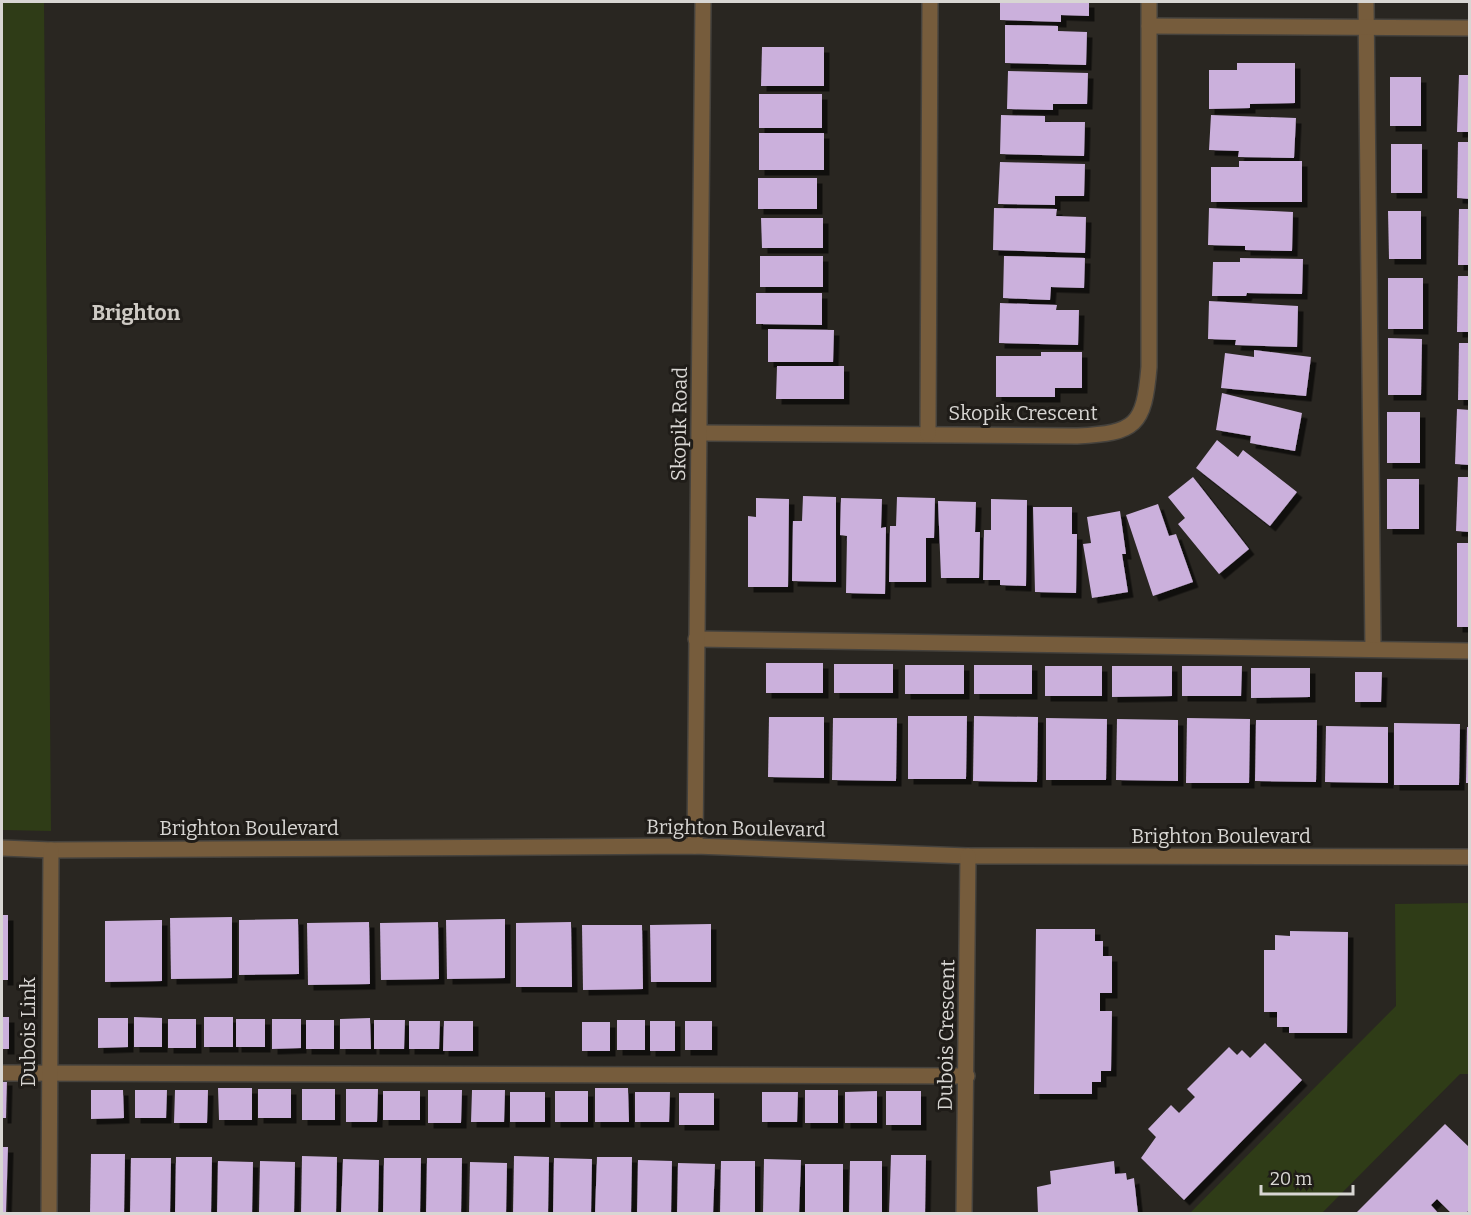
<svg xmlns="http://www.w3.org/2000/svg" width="1471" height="1215" font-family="Bitter,serif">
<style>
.green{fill:#2f3c17}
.building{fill:#cbb0dc;filter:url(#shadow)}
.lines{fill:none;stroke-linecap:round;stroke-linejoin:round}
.minor-casing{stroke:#45423d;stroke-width:18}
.minor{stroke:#765c3c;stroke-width:15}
.labels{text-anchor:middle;stroke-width:6;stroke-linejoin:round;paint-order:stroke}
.street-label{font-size:20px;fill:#d8d6d3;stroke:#1f1c18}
.neighbourhood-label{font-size:21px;font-weight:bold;fill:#cecac4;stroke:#1f1c18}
</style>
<defs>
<filter id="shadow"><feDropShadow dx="5.5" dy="5.5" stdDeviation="0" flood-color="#0009"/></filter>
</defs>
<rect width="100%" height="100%" fill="#292621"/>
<!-- green -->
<g class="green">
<path d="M2 2H44L51 831 2 830Z"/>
<path d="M1469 903V1074H1460L1322 1213H1190L1396 1006 1395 904Z"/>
</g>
<!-- building -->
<g class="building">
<path d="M1000 2H1089V16L1061 15V22L1000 20Z"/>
<path d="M1005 25 1058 26V31L1087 32 1086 65 1005 63Z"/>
<path d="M762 47H824V86H761Z"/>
<path d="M1237 63H1295V103L1250 104V108L1209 109V70H1237Z"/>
<path d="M1008 71 1088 73 1087 104H1053V110L1007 109Z"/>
<path d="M1459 75H1470V132H1457Z"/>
<rect x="1390" y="77" width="31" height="49"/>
<rect x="759" y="94" width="63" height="34"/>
<path d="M1001 115 1045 116V122H1085L1084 156 1000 154Z"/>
<path d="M1211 115 1296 118 1294 158 1238 157 1239 151 1209 150Z"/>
<rect x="759" y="133" width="65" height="37"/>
<path d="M1458 142H1470V199L1457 198Z"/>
<rect x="1391" y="144" width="31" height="49"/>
<path d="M1239 161H1302V202H1211V167H1239Z"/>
<path d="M1000 162 1085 164 1084 196H1055V205L998 204Z"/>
<rect x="758" y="178" width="59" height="31"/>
<path d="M994 208 1057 209 1056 216 1086 217 1085 253 993 250Z"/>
<path d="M1209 208 1293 212 1292 251 1245 250V246L1208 245Z"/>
<path d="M1459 209H1470V265H1458Z"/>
<path d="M1388 211H1421V259H1389Z"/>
<path d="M761 218H823V248H762Z"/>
<rect x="760" y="256" width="63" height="31"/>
<path d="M1004 256 1085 258 1084 288 1051 287 1050 300 1003 298Z"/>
<path d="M1240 258 1303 259 1302 294 1247 293 1246 296H1212L1213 262H1240Z"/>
<path d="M1458 276H1470V332H1457Z"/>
<rect x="1388" y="278" width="35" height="51"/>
<path d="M756 293H822V325L756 324Z"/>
<path d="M1209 301 1298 306 1297 347 1235 345 1236 340 1208 339Z"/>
<path d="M1000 303 1057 305 1056 310H1079L1078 345 999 343Z"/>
<path d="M768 329 834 330 833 362H768Z"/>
<path d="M1388 338 1422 339 1421 395H1388Z"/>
<path d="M1459 343H1470V400H1458Z"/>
<path d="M1254 350 1311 357 1306 396 1221 388 1225 353 1254 357Z"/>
<path d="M1041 352H1082V388H1055V397H996V356H1041Z"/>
<path d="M777 366H844V399H776Z"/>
<path d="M1222 393 1302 413 1295 451 1250 443 1251 436 1216 430Z"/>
<path d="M1457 409 1470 410V465L1455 464Z"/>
<rect x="1387" y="412" width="33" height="51"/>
<path d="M1217 440 1238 457 1243 450 1297 492 1270 526 1196 468Z"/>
<path d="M1193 477 1249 549 1219 574 1178 524 1185 518 1168 497Z"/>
<path d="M1458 477H1470V532L1456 531Z"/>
<rect x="1387" y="479" width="32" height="50"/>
<path d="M803 496 836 497V582L792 581 793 521H802Z"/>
<path d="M897 497 935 498 934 538H926V582H889L890 526H896Z"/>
<path d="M756 498 789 499 788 587H748V516L756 517Z"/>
<path d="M841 498 882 499 881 528 886 527 885 594 846 593 847 536 840 535Z"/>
<path d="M991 499 1027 500 1026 586 1000 585V580H983L984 530H991Z"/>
<path d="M938 501 976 502 975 532H980L979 578H941Z"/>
<path d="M1158 504 1169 536 1176 534 1193 582 1153 596 1126 515Z"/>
<path d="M1033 507H1072V534H1077L1076 593 1035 592Z"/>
<path d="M1120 511 1126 554H1122L1128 592 1092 598 1083 544 1091 543 1087 517Z"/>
<rect x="1457" y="543" width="13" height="84"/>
<rect x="766" y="663" width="57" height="30"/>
<rect x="834" y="664" width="59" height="29"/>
<rect x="905" y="665" width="59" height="29"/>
<rect x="974" y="665" width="58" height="29"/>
<rect x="1045" y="666" width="57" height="30"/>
<path d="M1112 666H1172V696L1112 697Z"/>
<path d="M1182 666H1242L1241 696H1182Z"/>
<path d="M1251 668H1310V697L1251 698Z"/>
<path d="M1355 672H1382L1381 702H1355Z"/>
<path d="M908 716H967L966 779H908Z"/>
<path d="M974 716 1038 717 1037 782 973 781Z"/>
<path d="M769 717H824V778L768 777Z"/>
<path d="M833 718H897L896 781 832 780Z"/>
<path d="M1046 718 1107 719 1106 780H1046Z"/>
<path d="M1187 718 1250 719 1249 783H1186Z"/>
<path d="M1117 719 1178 720V781L1116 780Z"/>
<path d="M1256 720H1317L1316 782 1255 781Z"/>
<path d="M1394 723 1460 724 1459 785H1394Z"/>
<path d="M1326 726 1388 727V783L1325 782Z"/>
<path d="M1467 727H1470V783H1466Z"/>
<rect x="2" y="915" width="6" height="65"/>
<path d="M232 917V978L171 979 170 918Z"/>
<path d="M298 919 299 974 239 975V920Z"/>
<path d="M505 919V978L447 979 446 920Z"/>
<path d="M162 920V981L105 982V921Z"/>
<path d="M369 922 370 984 308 985 307 923Z"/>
<path d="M438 922 439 979 381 980 380 923Z"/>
<path d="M571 922 572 987H516V923Z"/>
<path d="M711 924V982H651L650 925Z"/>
<path d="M582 925H642L643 989 583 990Z"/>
<path d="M1036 929H1095V941H1103V956H1112V993H1100V1011H1112L1111 1071H1101V1082H1092V1094H1034Z"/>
<path d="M1290 931 1348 932 1347 1033H1289V1027H1277V1012H1264V950H1275V935L1290 936Z"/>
<rect x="2" y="1017" width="7" height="32"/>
<path d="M134 1017 162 1018V1047H134Z"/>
<rect x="204" y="1017" width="29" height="30"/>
<path d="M98 1018H128V1047L98 1048Z"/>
<path d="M370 1018 371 1049H340V1019Z"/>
<rect x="168" y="1019" width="28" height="29"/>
<rect x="236" y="1019" width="29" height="28"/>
<path d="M272 1019H301V1048L272 1049Z"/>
<rect x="306" y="1020" width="28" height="29"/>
<path d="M374 1020H405L404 1049H374Z"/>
<rect x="617" y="1020" width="28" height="30"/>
<path d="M409 1021H440L439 1049H409Z"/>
<path d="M444 1021H473V1051H443Z"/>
<rect x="650" y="1021" width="25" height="30"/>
<rect x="685" y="1021" width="27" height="29"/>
<rect x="582" y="1022" width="28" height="29"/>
<path d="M1265 1043 1302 1080 1184 1200 1141 1158 1156 1137 1148 1129 1171 1105 1179 1113 1195 1097 1187 1089 1229 1047 1237 1055 1242 1050 1250 1058Z"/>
<path d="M2 1080H7L6 1118H2Z"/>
<path d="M218 1088H252V1120H219Z"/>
<path d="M595 1088H628L629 1122H595Z"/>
<rect x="258" y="1089" width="33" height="29"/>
<rect x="302" y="1089" width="33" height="31"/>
<path d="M346 1089H378L377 1122H346Z"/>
<path d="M91 1090H123L124 1118 91 1119Z"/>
<path d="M135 1090H167L166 1118H135Z"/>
<path d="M175 1090H208L207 1123H174Z"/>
<path d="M428 1090H462L461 1123H428Z"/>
<path d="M472 1090H505L504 1122H471Z"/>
<rect x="805" y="1090" width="33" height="33"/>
<rect x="383" y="1091" width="37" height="29"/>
<rect x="555" y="1091" width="33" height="31"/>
<path d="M877 1091V1123H845V1092Z"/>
<rect x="886" y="1091" width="35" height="34"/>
<rect x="510" y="1092" width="35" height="30"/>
<path d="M635 1092H670L669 1122H635Z"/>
<path d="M762 1092H798L797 1122H762Z"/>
<rect x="679" y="1093" width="35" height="32"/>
<path d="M1445 1124 1470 1148V1209L1465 1214H1452L1437 1199 1431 1205 1439 1214H1355Z"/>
<path d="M2 1147H8L6 1214H2Z"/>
<path d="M91 1154H125L124 1214H90Z"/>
<path d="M891 1155H926L925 1214H889Z"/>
<path d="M302 1156 337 1157 336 1214H301Z"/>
<path d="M514 1156 549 1157 548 1214H513Z"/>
<path d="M176 1157H212L211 1214H175Z"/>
<path d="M597 1157H632L631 1214H595Z"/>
<path d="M131 1158H171L170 1214H130Z"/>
<path d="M384 1158H421L420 1214H383Z"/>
<path d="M427 1158H462L461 1214H426Z"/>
<path d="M554 1158 592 1159 591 1214H553Z"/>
<path d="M343 1159 379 1160 378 1213H341Z"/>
<path d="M764 1159 801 1160 799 1214H763Z"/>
<path d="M638 1160 672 1161 671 1214H637Z"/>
<path d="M218 1161 253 1162 252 1214H217Z"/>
<path d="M260 1161 295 1162 294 1213 259 1212Z"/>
<path d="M721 1161H755V1214H720Z"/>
<path d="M850 1161H882V1214H849Z"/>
<path d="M1114 1161 1115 1174 1126 1173 1127 1180 1134 1178 1138 1214H1038L1037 1187 1051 1184 1050 1171Z"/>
<path d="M470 1162 507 1163 506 1214H469Z"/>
<path d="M678 1163 715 1164 713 1214H677Z"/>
<rect x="805" y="1164" width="38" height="50"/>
</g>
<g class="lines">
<!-- minor casing -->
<g class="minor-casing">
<g id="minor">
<path d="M1366 2 1373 649"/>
<path d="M1149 26 1470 28"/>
<path d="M700 433 1077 436C1136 433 1144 426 1149 367V2"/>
<path d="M928 434 930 2"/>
<path d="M696 639 1470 651"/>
<path d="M695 846 703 2"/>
<path d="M2 848 51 850 695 846 968 856 1470 857"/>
<path d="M2 1073 967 1076"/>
<path d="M49 1214 51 850"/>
<path d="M964 1214 968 856"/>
</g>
</g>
<!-- minor -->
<use href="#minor" class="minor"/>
</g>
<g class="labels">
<!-- street labels -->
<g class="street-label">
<text x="1023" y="420">Skopik Crescent</text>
<text transform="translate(679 424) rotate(-89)" y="7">Skopik Road</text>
<text x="249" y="835">Brighton Boulevard</text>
<text transform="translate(736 828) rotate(1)" y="7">Brighton Boulevard</text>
<text x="1221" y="843">Brighton Boulevard</text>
<text transform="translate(28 1032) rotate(-90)" y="7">Dubois Link</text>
<text transform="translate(946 1035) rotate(-89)" y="7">Dubois Crescent</text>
</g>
<!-- neighbourhood labels -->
<g class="neighbourhood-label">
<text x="136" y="320">Brighton</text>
</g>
</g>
<!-- border -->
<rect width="1471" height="1215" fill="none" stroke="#d8d6d3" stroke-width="6"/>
<!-- scale -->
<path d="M1261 1185v9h92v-9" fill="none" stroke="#d8d6d3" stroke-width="3"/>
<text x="1270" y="1185" font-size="18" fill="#d8d6d3" stroke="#1f1c18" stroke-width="4.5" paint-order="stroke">20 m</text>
</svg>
